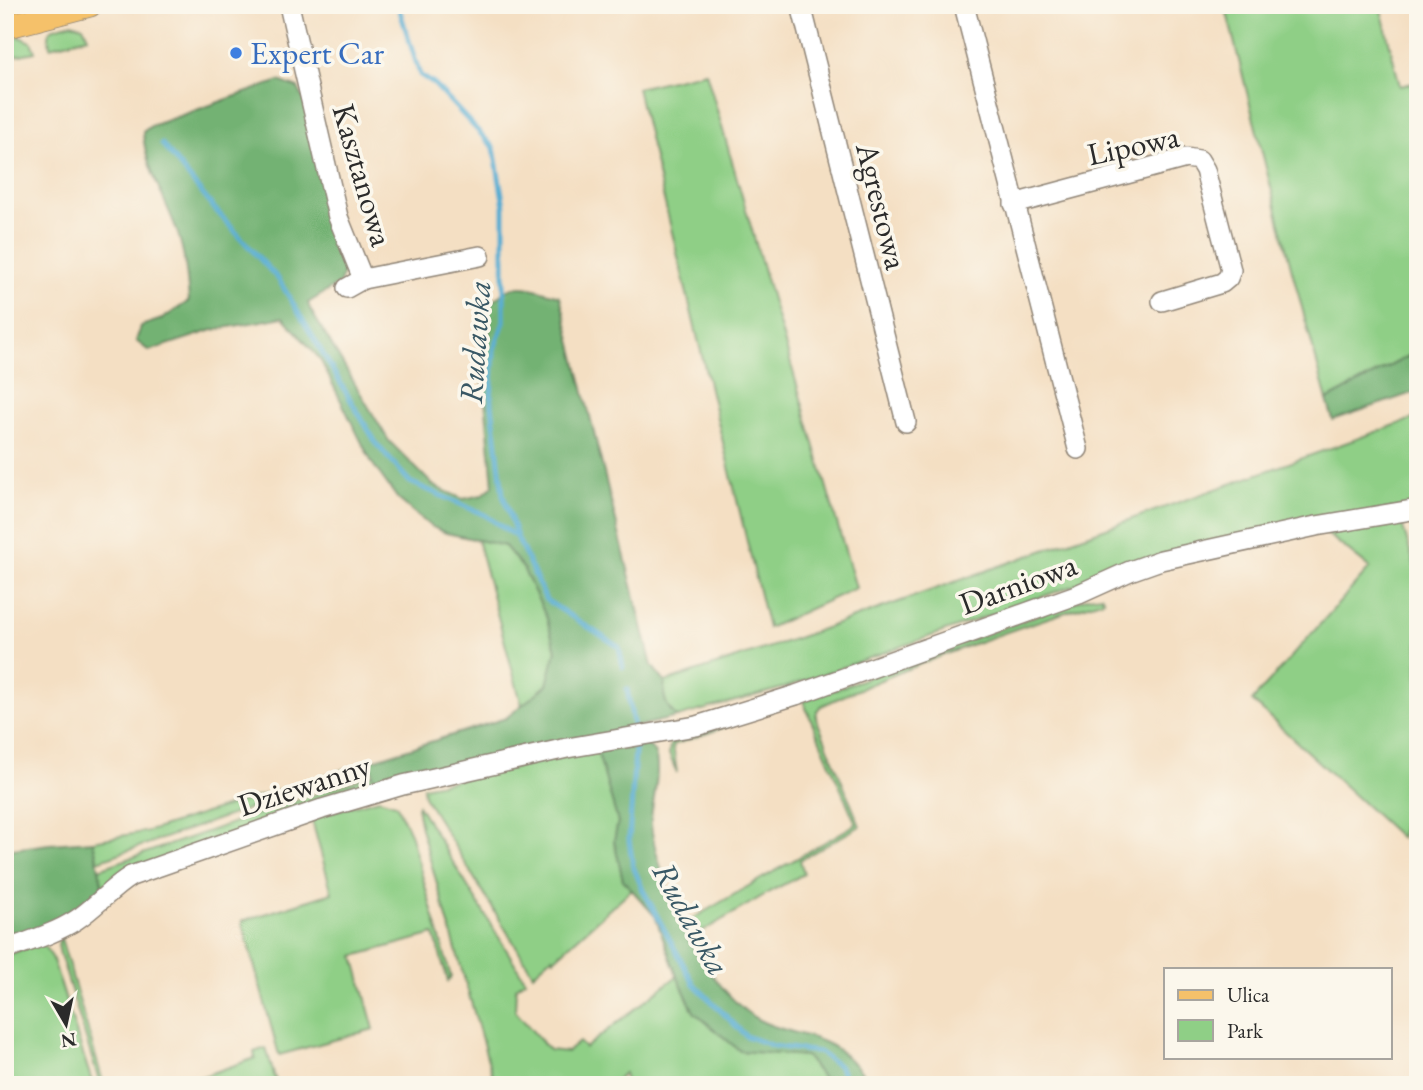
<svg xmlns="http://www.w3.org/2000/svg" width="1423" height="1090" font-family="'EB Garamond',serif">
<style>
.green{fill:#8fcf86;stroke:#5d7d58;stroke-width:2}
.forest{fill:#73b273;stroke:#4f6e4f;stroke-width:2}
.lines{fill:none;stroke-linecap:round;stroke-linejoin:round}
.stream{stroke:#54acd1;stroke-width:5}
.minor-casing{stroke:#908577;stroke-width:22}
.major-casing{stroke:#908577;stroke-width:25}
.minor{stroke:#fff;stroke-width:19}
.major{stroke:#f5c16b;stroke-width:23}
.shop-dot{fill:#3f7fe0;stroke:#fbf7ec;stroke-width:2.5}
.labels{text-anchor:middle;stroke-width:7;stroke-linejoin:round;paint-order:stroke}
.shop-label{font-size:32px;fill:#366cbe;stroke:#fbf7ec;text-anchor:start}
.street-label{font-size:32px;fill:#2b2b2b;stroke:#fbf7ec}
.water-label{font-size:33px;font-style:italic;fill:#395865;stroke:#fbf7ec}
</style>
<rect width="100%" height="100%" fill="#fbf7ec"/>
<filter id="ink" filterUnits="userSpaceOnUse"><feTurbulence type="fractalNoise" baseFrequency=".0143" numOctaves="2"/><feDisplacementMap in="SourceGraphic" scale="14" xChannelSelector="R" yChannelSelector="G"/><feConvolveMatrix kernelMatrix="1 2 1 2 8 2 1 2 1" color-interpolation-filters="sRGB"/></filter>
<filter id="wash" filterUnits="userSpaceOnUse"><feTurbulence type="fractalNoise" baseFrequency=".00686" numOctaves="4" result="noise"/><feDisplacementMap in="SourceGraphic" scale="28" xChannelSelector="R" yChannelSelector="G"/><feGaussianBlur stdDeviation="1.57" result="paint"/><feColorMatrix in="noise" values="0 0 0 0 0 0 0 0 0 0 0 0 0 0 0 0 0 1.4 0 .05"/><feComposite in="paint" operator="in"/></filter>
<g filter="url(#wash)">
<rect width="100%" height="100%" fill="#f4dfc3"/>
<!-- green -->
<g class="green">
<path d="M1225 5H1380L1400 86 1418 82V351L1327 400 1291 267Z"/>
<path d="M71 23 83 26 88 37 50 47 48 35 51 29Z"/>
<path d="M15 35 31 42 35 52 5 58V38Z"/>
<path d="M706 72 856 588 768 628 637 88Z"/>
<path d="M1418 417V504L1160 555 787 687 677 717C666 707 661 697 665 682L803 636Z"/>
<path d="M1398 520 1402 524 1418 577V735L1401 838 1252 701 1370 568 1326 533Z"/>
<path d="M477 539 505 546 523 568 546 616 556 651 547 685 522 706Z"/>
<path d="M1101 595 1104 600C1007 630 913 664 821 706L817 711 816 718 860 826 800 860 804 874 773 890 698 934 690 920 856 824 803 701 1088 597Z"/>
<path d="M731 725 673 745 677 773 669 754 671 739Z"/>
<path d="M597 750 618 822 614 841 623 879 632 889 554 959 552 957 533 974 424 796 423 787Z"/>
<path d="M370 761 372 766 98 861 93 841 149 831Z"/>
<path d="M374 774 376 788 103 888 99 869Z"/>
<path d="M379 799 396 804 410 833 451 977 448 981 434 934 354 956 374 1029 279 1055 242 921 332 893 311 817Z"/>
<path d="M418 805 525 980 516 988 515 1011 549 1050 567 1052 579 1042 585 1048 677 976 694 1012 740 1051 806 1056 828 1085H627L624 1073 611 1085H495L421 828 417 807Z"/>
<path d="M60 935 104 1085H100L98 1078 60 954 58 945Z"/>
<path d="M41 942 52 957 93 1085H7L5 1079V956Z"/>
<path d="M266 1048 277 1085H178L255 1058 254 1052Z"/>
</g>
<!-- forest -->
<g class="forest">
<path d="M279 81 298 88 304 99 348 257 340 283 308 303 310 309 389 441 434 486 463 499 482 495 493 486 481 356 490 332 488 308C512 277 526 287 560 296L652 666 665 682C662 697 666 707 677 717L376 788 370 761 506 718 547 685 556 650 546 616 523 568 505 546 446 533 430 526 398 499 372 463 320 359 283 317 213 330 149 351 136 341 141 326 162 319 189 301C187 276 185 254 177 231 165 197 145 168 143 132L151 126Z"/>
<path d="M1418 351V391L1333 420 1327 400Z"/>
<path d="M646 745C667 752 652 801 651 819 650 842 672 903 682 926 695 955 731 1005 759 1020 781 1032 808 1033 830 1045 847 1054 860 1069 872 1085H828L806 1056 740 1051 694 1012 677 976 655 916 623 880 614 841 618 822 597 750 621 749Z"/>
<path d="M93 841 103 888 75 914 5 943V850L49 844Z"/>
</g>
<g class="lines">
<!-- stream -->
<g class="stream">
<path d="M398 5 420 75 434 84 494 148 504 206V322L494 349 491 397 503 495 517 537 546 600 619 647 623 667"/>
<path d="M5 70H9"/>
<path d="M162 144 213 207 279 280 378 446 410 482 485 515 515 536"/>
<path d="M627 689 633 723 635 752 629 840 633 866 643 890 694 984 746 1036 773 1046 819 1052 840 1067 847 1085"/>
</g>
</g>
</g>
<g filter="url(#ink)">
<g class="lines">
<!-- minor casing -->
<g class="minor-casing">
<g id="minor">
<path d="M289 5 338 217 363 279"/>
<path d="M801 5 906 422"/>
<path d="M964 5 1078 449"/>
<path d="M1014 204 1186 158 1199 160 1205 170 1231 270 1228 278 1222 283 1162 301"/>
<path d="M347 288 363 279 480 256"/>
<path d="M5 950C29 941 54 934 76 920 96 907 111 888 131 876L322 809 403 785 567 748 696 726 719 719 796 695 1079 594 1130 571 1161 560 1316 526 1418 509"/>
</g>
</g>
<!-- major casing -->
<g class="major-casing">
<path id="major" d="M5 27 90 5"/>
</g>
<!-- minor -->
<use href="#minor" class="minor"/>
<!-- major -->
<use href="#major" class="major"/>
</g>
</g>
<!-- markers -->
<circle class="shop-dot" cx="236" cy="53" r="7"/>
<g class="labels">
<!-- shop labels -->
<g class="shop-label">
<text x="250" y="64">Expert Car</text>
</g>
<!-- street labels -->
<g class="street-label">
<text transform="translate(1133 145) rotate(-12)" y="11">Lipowa</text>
<text transform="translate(363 175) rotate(74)" y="11">Kasztanowa</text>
<text transform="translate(882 206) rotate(76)" y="11">Agrestowa</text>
<text transform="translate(1018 584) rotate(-20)" y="11">Darniowa</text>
<text transform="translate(304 785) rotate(-18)" y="11">Dziewanny</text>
</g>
<!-- water labels -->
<g class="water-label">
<text transform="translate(474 342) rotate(-86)" y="12">Rudawka</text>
<text transform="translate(692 918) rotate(61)" y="12">Rudawka</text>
</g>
</g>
<!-- margin -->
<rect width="1423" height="1090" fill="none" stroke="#fbf7ec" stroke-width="28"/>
<!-- legend -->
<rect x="1164" y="968" width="228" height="91" fill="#fbf7ec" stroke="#a8a59f" stroke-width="2"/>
<rect x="1178" y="990" width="35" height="10" fill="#f5c16b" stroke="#a8a59f" stroke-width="2"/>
<text x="1227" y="1002" font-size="21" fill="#2b2b2b">Ulica</text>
<rect x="1178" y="1020" width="35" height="21" fill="#8fcf86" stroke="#a8a59f" stroke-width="2"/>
<text x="1227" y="1038" font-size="21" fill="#2b2b2b">Park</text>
<!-- north arrow -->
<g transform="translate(66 1024) rotate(171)" stroke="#fbf7ec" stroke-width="5" paint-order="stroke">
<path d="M0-5L12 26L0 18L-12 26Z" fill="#2b2b2b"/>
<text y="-10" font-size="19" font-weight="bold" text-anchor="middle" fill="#2b2b2b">N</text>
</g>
</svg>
